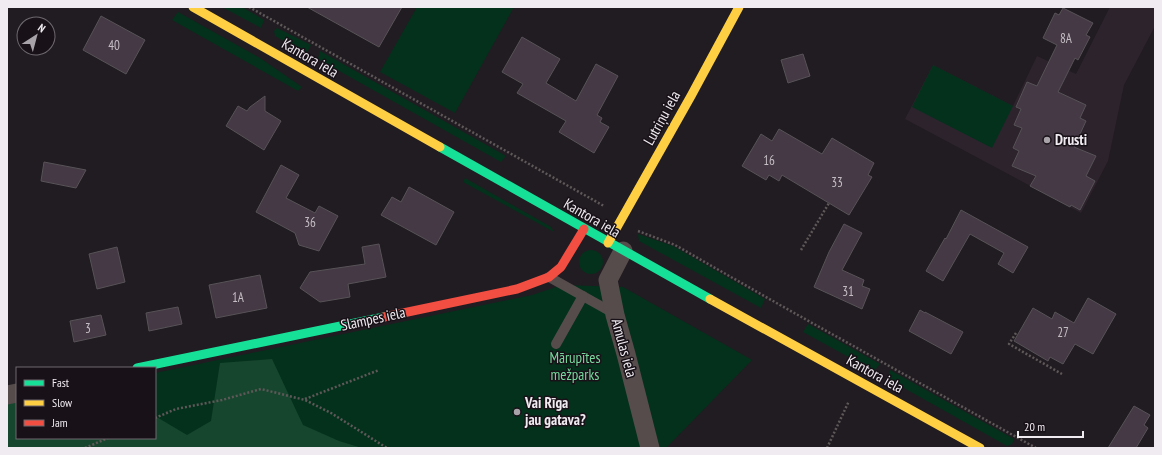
<svg xmlns="http://www.w3.org/2000/svg" width="1162" height="455" font-family="'PT Sans Narrow',sans-serif">
<style>
.built{fill:#2d232d}
.green{fill:#04311c}
.forest{fill:#17462e}
.building{fill:#443944;stroke:#575357}
.lines{fill:none;stroke-linecap:round;stroke-linejoin:round}
.path{stroke:#5f5859;stroke-width:2.5;stroke-dasharray:2 2;stroke-linecap:butt}
.lane{stroke:#564c4c;stroke-width:10}
.street{stroke:#564c4c;stroke-width:19}
.fast{stroke:#16e098;stroke-width:9}
.slow{stroke:#ffcf43;stroke-width:9}
.jam{stroke:#f24e42;stroke-width:9}
.poi-dot{fill:#a8a3a8;stroke:#181218;stroke-width:1.5}
.labels{text-anchor:middle;stroke-width:3;stroke-linejoin:round;paint-order:stroke}
.number-label{font-size:13px;fill:#c5bec5}
.street-label{font-size:15px;fill:#f0ebf0;stroke:#181218}
.poi-label{font-size:15px;font-weight:bold;fill:#f0ebf0;stroke:#181218;text-anchor:start}
.park-label{font-size:15px;fill:#75d99e;stroke:#181218}
</style>
<rect width="100%" height="100%" fill="#211c21"/>
<!-- built -->
<path class="built" d="M1110 7H1155V26L1124 85 1108 161 1081 213 905 119 933 65 1013 106 1037 56 1076 74Z"/>
<!-- green -->
<g class="green">
<path d="M222 7H242L264 20 261 28Z"/>
<path d="M417 7H514L455 113 380 72Z"/>
<path d="M178 12 260 58 302 87 298 91 172 20Z"/>
<path d="M277 28 311 45 306 54 275 36 274 31Z"/>
<path d="M320 51 506 156 501 162 318 59Z"/>
<path d="M933 65 1013 106 992 148 912 107Z"/>
<path d="M465 178 551 227 554 232 463 182Z"/>
<path d="M638 234 673 246 765 299 761 308 639 241Z"/>
<circle cx="591" cy="262" r="12"/>
<path d="M562 285 623 287 752 360 666 448H7V407L17 438H155V373L532 295Z"/>
<path d="M808 324 880 364 874 371 803 332Z"/>
<path d="M890 370 1014 439 1012 444 1007 446 888 379Z"/>
</g>
<!-- forest -->
<path class="forest" d="M272 359 303 425 339 441 362 448H7V404L17 402V438H155V416L187 435 211 421 220 363Z"/>
<!-- building -->
<g class="building">
<path d="M307 7H402L379 47Z"/>
<path d="M1063 8 1093 23 1086 35 1090 37 1078 60 1075 58 1058 92 1086 105 1080 118 1086 121 1074 147 1096 156 1086 176 1095 181 1080 210 1071 205 1070 207 1030 186 1036 176 1012 166 1019 151 1013 148 1022 128 1014 125 1021 109 1016 107 1027 82 1037 86 1057 45 1043 38 1055 13 1059 15Z"/>
<path d="M101 16 145 40 126 74 83 50Z"/>
<path d="M522 37 560 59 546 83 576 101 596 64 618 76 597 115 602 118 600 122 609 127 594 153 559 132 566 121 517 93 523 84 502 72Z"/>
<path d="M803 54 810 76 788 83 781 60Z"/>
<path d="M265 96V111L281 121 264 150 226 126 238 106 247 111 250 107Z"/>
<path d="M779 129 822 154 832 138 874 163 868 175 872 177 849 215 782 175 779 181 769 175 766 180 742 166 761 134 772 141Z"/>
<path d="M44 162 86 170 76 188 41 181Z"/>
<path d="M281 165 299 175 286 198 315 213 319 206 338 216 319 251 299 245 295 233 256 212Z"/>
<path d="M409 187 454 212 436 245 381 215 392 197 401 202Z"/>
<path d="M961 210 1028 247 1013 273 998 264 1004 253 970 234 943 281 926 271 945 238 946 239Z"/>
<path d="M844 224 862 233 842 270 864 280 862 286 870 289 862 309 814 287 829 252Z"/>
<path d="M379 244 386 277 348 284 350 297 320 302 300 288 310 272 365 264 362 247Z"/>
<path d="M117 247 125 282 97 289 89 254Z"/>
<path d="M260 275 267 308 216 318 209 285Z"/>
<path d="M1088 298 1116 314 1093 354 1075 344 1063 364 1050 357 1048 361 1014 341 1033 308 1052 319 1055 312 1074 323Z"/>
<path d="M178 307 182 324 149 331 146 313Z"/>
<path d="M920 310 925 313V312L963 332 951 354 909 331Z"/>
<path d="M101 315 106 335 74 342 70 321Z"/>
<path d="M1134 406 1150 415 1144 425 1148 428 1136 448H1108Z"/>
</g>
<g class="lines">
<!-- path -->
<g class="path">
<path d="M249 7 604 206"/>
<path d="M638 231 675 245 780 305 1036 448"/>
<path d="M801 250 829 203"/>
<path d="M1016 333 1009 344 1062 374"/>
<path d="M305 399 379 370"/>
<path d="M155 418 176 409 222 400 261 389 305 400 331 413 387 448"/>
<path d="M85 448 108 438"/>
<path d="M827 448 849 401"/>
</g>
<!-- lane -->
<g class="lane">
<path d="M549 277 615 314"/>
<path d="M556 344 583 296"/>
</g>
<!-- street -->
<g class="street">
<path d="M623 251 608 280 615 315 626 354 650 448"/>
<path d="M7 395 17 393"/>
</g>
<!-- fast -->
<g class="fast">
<path d="M440 147 710 299"/>
<path d="M137 368 384 317"/>
</g>
<!-- slow -->
<g class="slow">
<path d="M193 7 440 147"/>
<path d="M608 243 691 96 739 7"/>
<path d="M710 299 980 448"/>
</g>
<!-- jam -->
<path class="jam" d="M384 317 517 289 549 277 561 267 584 229"/>
</g>
<!-- markers -->
<g class="poi-dot">
<circle cx="1047" cy="140" r="4"/>
<circle cx="517" cy="412" r="4"/>
</g>
<g class="labels">
<!-- number labels -->
<g class="number-label">
<text x="1066" y="43">8A</text>
<text x="114" y="50">40</text>
<text x="769" y="165">16</text>
<text x="837" y="187">33</text>
<text x="310" y="227">36</text>
<text x="848" y="296">31</text>
<text x="238" y="302">1A</text>
<text x="88" y="333">3</text>
<text x="1063" y="337">27</text>
</g>
<!-- street labels -->
<g class="street-label">
<text transform="translate(310 58) rotate(30)" y="5">Kantora iela</text>
<text transform="translate(662 118) rotate(-61)" y="5">Lutriņu iela</text>
<text transform="translate(592 218) rotate(30)" y="5">Kantora iela</text>
<text transform="translate(373 319) rotate(-12)" y="5">Slampes iela</text>
<text transform="translate(624 348) rotate(75)" y="5">Amulas iela</text>
<text transform="translate(875 374) rotate(29)" y="5">Kantora iela</text>
</g>
<!-- poi labels -->
<g class="poi-label">
<text x="1055" y="145">Drusti</text>
<text x="525" y="408">Vai Rīga<tspan x="525" dy="17">jau gatava?</tspan></text>
</g>
<!-- park labels -->
<g class="park-label">
<text x="575" y="363">Mārupītes<tspan x="575" dy="17">mežparks</tspan></text>
</g>
</g>
<!-- border -->
<rect width="1162" height="455" fill="none" stroke="#f0ebf0" stroke-width="16"/>
<!-- legend -->
<rect x="16" y="367" width="140" height="72" fill="#181218" stroke="#6e696e"/>
<rect x="24" y="380" width="20" height="6" fill="#16e098" stroke="#6e696e"/>
<text x="52" y="387" font-size="12" fill="#f0ebf0">Fast</text>
<rect x="24" y="400" width="20" height="6" fill="#ffcf43" stroke="#6e696e"/>
<text x="52" y="407" font-size="12" fill="#f0ebf0">Slow</text>
<rect x="24" y="420" width="20" height="6" fill="#f24e42" stroke="#6e696e"/>
<text x="52" y="427" font-size="12" fill="#f0ebf0">Jam</text>
<!-- north arrow -->
<g transform="translate(36 36) rotate(36)"><circle r="19" fill="#181218" stroke="#6e696e"/>
<path d="M0-3L7 15L0 10L-7 15Z" fill="#a8a3a8"/>
<text y="-6" font-size="11" font-weight="bold" text-anchor="middle" fill="#f0ebf0">N</text>
</g>
<!-- scale -->
<path d="M1018 431v6h65v-6" fill="none" stroke="#f0ebf0" stroke-width="2"/>
<text x="1024" y="431" font-size="12" fill="#f0ebf0" stroke="#181218" stroke-width="3" paint-order="stroke">20 m</text>
</svg>
